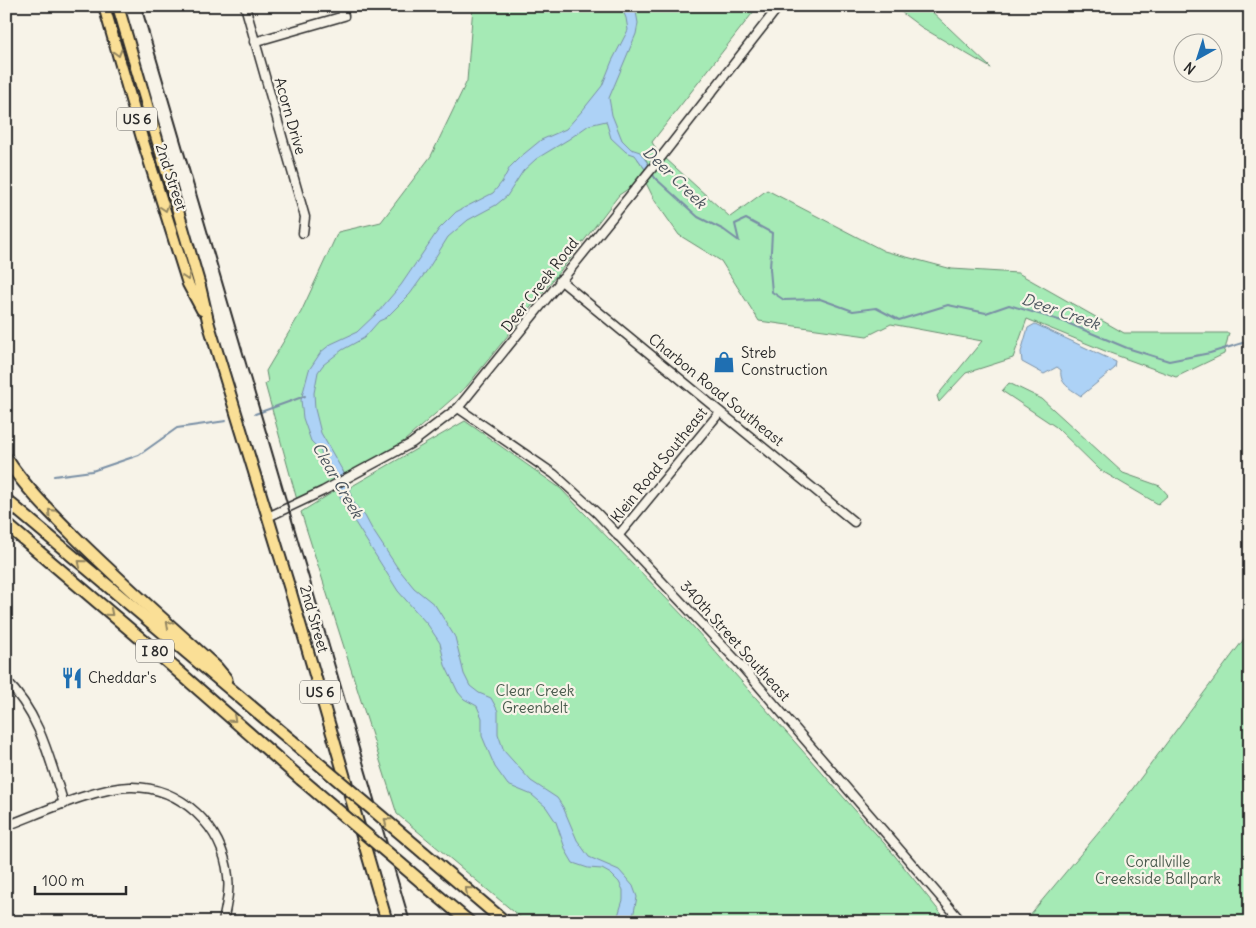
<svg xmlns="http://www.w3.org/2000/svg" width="1256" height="928" font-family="Delius,sans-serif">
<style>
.green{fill:#a5eab5;stroke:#688a70}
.water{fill:#add2f6;stroke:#798fa5}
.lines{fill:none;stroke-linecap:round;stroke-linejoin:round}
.stream{stroke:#798fa5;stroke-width:2}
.minor-casing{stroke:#2b2b2b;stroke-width:11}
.major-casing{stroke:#2b2b2b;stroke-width:14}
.highway-casing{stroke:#2b2b2b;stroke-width:15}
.minor{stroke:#f7f3e8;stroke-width:8}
.major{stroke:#fadf96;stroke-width:10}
.highway{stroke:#fadf96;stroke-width:11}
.rail{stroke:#2b2b2b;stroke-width:2}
.highway-bridge-casing{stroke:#2b2b2b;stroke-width:15;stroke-linecap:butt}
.highway-bridge{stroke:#fadf96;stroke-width:11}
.oneway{stroke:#928560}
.labels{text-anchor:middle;stroke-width:4.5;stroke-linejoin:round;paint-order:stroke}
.shield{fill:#f7f3e8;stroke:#686764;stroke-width:1}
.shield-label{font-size:14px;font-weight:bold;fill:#2b2b2b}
.street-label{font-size:15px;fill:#2b2b2b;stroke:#f7f3e8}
.poi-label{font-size:15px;fill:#2b2b2b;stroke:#f7f3e8;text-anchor:start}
.park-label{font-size:15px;fill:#4a5b4e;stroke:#f7f3e8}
.water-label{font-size:16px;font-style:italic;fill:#4c555e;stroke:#f7f3e8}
</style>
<rect width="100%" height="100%" fill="#f7f3e8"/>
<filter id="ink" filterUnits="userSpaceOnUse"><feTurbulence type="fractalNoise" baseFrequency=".02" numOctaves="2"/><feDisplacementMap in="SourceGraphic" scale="10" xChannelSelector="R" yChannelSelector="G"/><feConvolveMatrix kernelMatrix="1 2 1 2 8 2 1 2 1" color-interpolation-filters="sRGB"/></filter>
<g filter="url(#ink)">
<!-- green -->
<g class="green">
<path d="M473 6H758L652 142 658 153 649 165 645 158 638 159 645 169 631 187 619 195 573 255 467 386 403 442 345 475 342 469 334 481 297 500 265 384 268 382 266 371 301 312 338 232 381 222 431 156 467 81Z"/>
<path d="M893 6H926L991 68 921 27Z"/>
<path d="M665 158 730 217 767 190 884 251 952 269 1018 273 1124 333H1229L1224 354 1176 377 1110 353 1027 319 1013 358 966 373 939 402 937 396 982 341 891 324 867 336 759 321 721 261 679 235 655 201 646 183Z"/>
<path d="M1009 383 1042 399 1123 473 1160 486 1168 495 1158 504 1100 470 1056 427 1002 391Z"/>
<path d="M465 421 560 488 689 622 891 851 948 922H526L397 814 301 512 338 489 340 493Z"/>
<path d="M1250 631V922H1024L1110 819Z"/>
</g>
<!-- water -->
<g class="water">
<path d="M621 6H635L638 23 636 34 609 98 612 115 622 140 631 149 640 152 649 165 645 169 635 155 626 152 611 138 606 121 589 125 569 139 536 159 523 171 507 196 496 205 468 220 448 237 428 269 410 294 386 318 379 321 364 338 342 350 323 365 318 372 314 393 315 409 321 433 345 475 350 487 351 497 356 506 365 516 372 529 397 567 414 588 435 605 455 637 464 674 470 686 479 693 491 698 498 711V734L504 751 531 781 557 798 563 807 577 840 589 857 619 870 633 886 637 897 632 922H616L623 900V890L619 882 611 874 602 869 588 868 573 863 566 851 556 822 546 807 532 795 508 785 495 767 482 736V718L477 706 464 699 458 692 445 665 440 643 428 625 398 591 341 500 338 489 320 450 311 441 303 418 301 400 309 370 321 352 331 344 357 332 378 312 401 285 439 229 456 212 493 193 502 182 510 167 519 158 541 140 566 129 582 111 602 86 612 61 628 30 626 18Z"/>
<path d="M1035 324 1116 362 1115 368 1081 396C1071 389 1059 384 1061 370L1057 367 1044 374 1022 362 1021 352 1028 328Z"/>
</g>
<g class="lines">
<!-- stream -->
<g class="stream">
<path d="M652 173 655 178 698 217 724 230 739 241 735 224 746 219 772 233 770 269 772 292 784 300 820 299 853 311 876 308 899 320 948 305 986 313 1009 305 1065 322 1127 348 1169 361 1210 353 1249 341"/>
<path d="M255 414 305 396"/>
<path d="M54 476 92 471 139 455 177 428 226 421"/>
</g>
<!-- minor casing -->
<g class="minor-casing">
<g id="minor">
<path d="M245 6 305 217 303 233"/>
<path d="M254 42 344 16 341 6"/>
<path d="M560 280 854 522"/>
<path d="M458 408 554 474 597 513 738 662 962 922"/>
<path d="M268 517 323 491 412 443 458 408 662 156 779 6"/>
<path d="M618 536 720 412"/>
<path d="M6 681C40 714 50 761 64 804"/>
<path d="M6 826C41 813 94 788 130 787 181 786 223 827 228 876 230 892 226 906 223 922"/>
</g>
</g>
<!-- major casing -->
<g class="major-casing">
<g id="major">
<path d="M104 6 142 138 188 284 202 310"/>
<path d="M118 6 200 286 209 325 289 586 387 922"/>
</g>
</g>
<!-- highway casing -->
<g class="highway-casing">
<g id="highway">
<path d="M6 458C26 489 53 515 79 541 124 585 170 626 216 667L226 679"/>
<path d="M6 500 292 741"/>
<path d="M6 524 147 644 301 779"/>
<path d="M424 853 505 922"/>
<path d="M431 890 469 922"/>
</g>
</g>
<!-- minor -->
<use href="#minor" class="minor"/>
<!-- major -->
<use href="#major" class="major"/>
<!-- highway -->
<use href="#highway" class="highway"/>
<!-- rail -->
<path class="rail" d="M141 6 410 922"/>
<!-- highway-bridge casing -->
<g class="highway-bridge-casing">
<g id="highway-bridge">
<path d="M292 741 424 853"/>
<path d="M301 779 431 890"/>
</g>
</g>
<!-- highway-bridge -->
<use href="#highway-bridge" class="highway-bridge"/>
</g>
<!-- one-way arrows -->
<defs><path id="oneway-chevron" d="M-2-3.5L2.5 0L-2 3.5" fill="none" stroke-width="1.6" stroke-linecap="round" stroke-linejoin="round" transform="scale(1.25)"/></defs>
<g class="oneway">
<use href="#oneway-chevron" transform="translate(118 53) rotate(74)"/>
<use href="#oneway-chevron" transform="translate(165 208) rotate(72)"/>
<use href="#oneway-chevron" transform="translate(187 277) rotate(72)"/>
<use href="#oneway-chevron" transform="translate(51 512) rotate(-133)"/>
<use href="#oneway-chevron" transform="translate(81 563) rotate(-140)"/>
<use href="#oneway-chevron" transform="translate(110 613) rotate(40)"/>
<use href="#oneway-chevron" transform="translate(169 624) rotate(-138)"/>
<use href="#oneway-chevron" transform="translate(233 719) rotate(41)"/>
<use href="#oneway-chevron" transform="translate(387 821) rotate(-140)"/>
<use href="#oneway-chevron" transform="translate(468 890) rotate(-139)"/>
</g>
</g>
<!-- icons -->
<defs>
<g id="shop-bare" transform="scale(1.725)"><path d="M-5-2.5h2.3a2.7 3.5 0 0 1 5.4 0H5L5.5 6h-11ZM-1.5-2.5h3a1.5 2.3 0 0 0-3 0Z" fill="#1f6fb2" stroke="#f7f3e8" stroke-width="2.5" paint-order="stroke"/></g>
<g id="restaurant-bare" transform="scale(1.725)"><path d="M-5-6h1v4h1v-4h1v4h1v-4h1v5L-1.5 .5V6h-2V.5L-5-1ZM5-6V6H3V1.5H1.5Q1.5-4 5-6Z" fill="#1f6fb2" stroke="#f7f3e8" stroke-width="2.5" paint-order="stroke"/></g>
</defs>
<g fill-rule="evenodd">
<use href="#shop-bare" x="724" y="362"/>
<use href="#restaurant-bare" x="72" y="678"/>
</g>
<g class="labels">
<!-- shield labels -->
<g class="shield">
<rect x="117" y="107.5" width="40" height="23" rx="4"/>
<rect x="136" y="639.5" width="38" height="23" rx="4"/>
<rect x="300" y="680.5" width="40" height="23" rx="4"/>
</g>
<g class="shield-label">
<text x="137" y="124">US 6</text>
<text x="155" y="656">I 80</text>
<text x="320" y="697">US 6</text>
</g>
<!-- street labels -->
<g class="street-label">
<text transform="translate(290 116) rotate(74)" y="5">Acorn Drive</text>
<text transform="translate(171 177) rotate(72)" y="5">2nd Street</text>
<text transform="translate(540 285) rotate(-52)" y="5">Deer Creek Road</text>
<text transform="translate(716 390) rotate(39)" y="5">Charbon Road Southeast</text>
<text transform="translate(659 465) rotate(-51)" y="5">Klein Road Southeast</text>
<text transform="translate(314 619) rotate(74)" y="5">2nd Street</text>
<text transform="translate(735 641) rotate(48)" y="5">340th Street Southeast</text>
</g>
<!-- poi labels -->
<g class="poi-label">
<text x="741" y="358">Streb<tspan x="741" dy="17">Construction</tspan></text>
<text x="88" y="683">Cheddar's</text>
</g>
<!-- park labels -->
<g class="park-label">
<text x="535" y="696">Clear Creek<tspan x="535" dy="17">Greenbelt</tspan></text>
<text x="1158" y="867">Corallville<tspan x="1158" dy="17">Creekside Ballpark</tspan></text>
</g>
<!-- water labels -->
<g class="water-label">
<text transform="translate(675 177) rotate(44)" y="6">Deer Creek</text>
<text transform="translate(1061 311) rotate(19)" y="6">Deer Creek</text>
<text transform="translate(338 480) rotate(60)" y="6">Clear Creek</text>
</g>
</g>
<!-- margin -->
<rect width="1256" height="928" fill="none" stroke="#f7f3e8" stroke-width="25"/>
<rect x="12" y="12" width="1231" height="903" fill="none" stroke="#2b2b2b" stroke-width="2" filter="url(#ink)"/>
<!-- north arrow -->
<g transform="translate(1198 58) rotate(219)"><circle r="24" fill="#f7f3e8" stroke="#a5a39c"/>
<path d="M0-4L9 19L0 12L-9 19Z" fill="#1f6fb2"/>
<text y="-8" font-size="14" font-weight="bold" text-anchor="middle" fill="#2b2b2b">N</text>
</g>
<!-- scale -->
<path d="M35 886v8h91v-8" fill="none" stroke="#2b2b2b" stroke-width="2.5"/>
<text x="42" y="886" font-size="15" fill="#2b2b2b" stroke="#f7f3e8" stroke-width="4" paint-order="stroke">100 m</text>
</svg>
